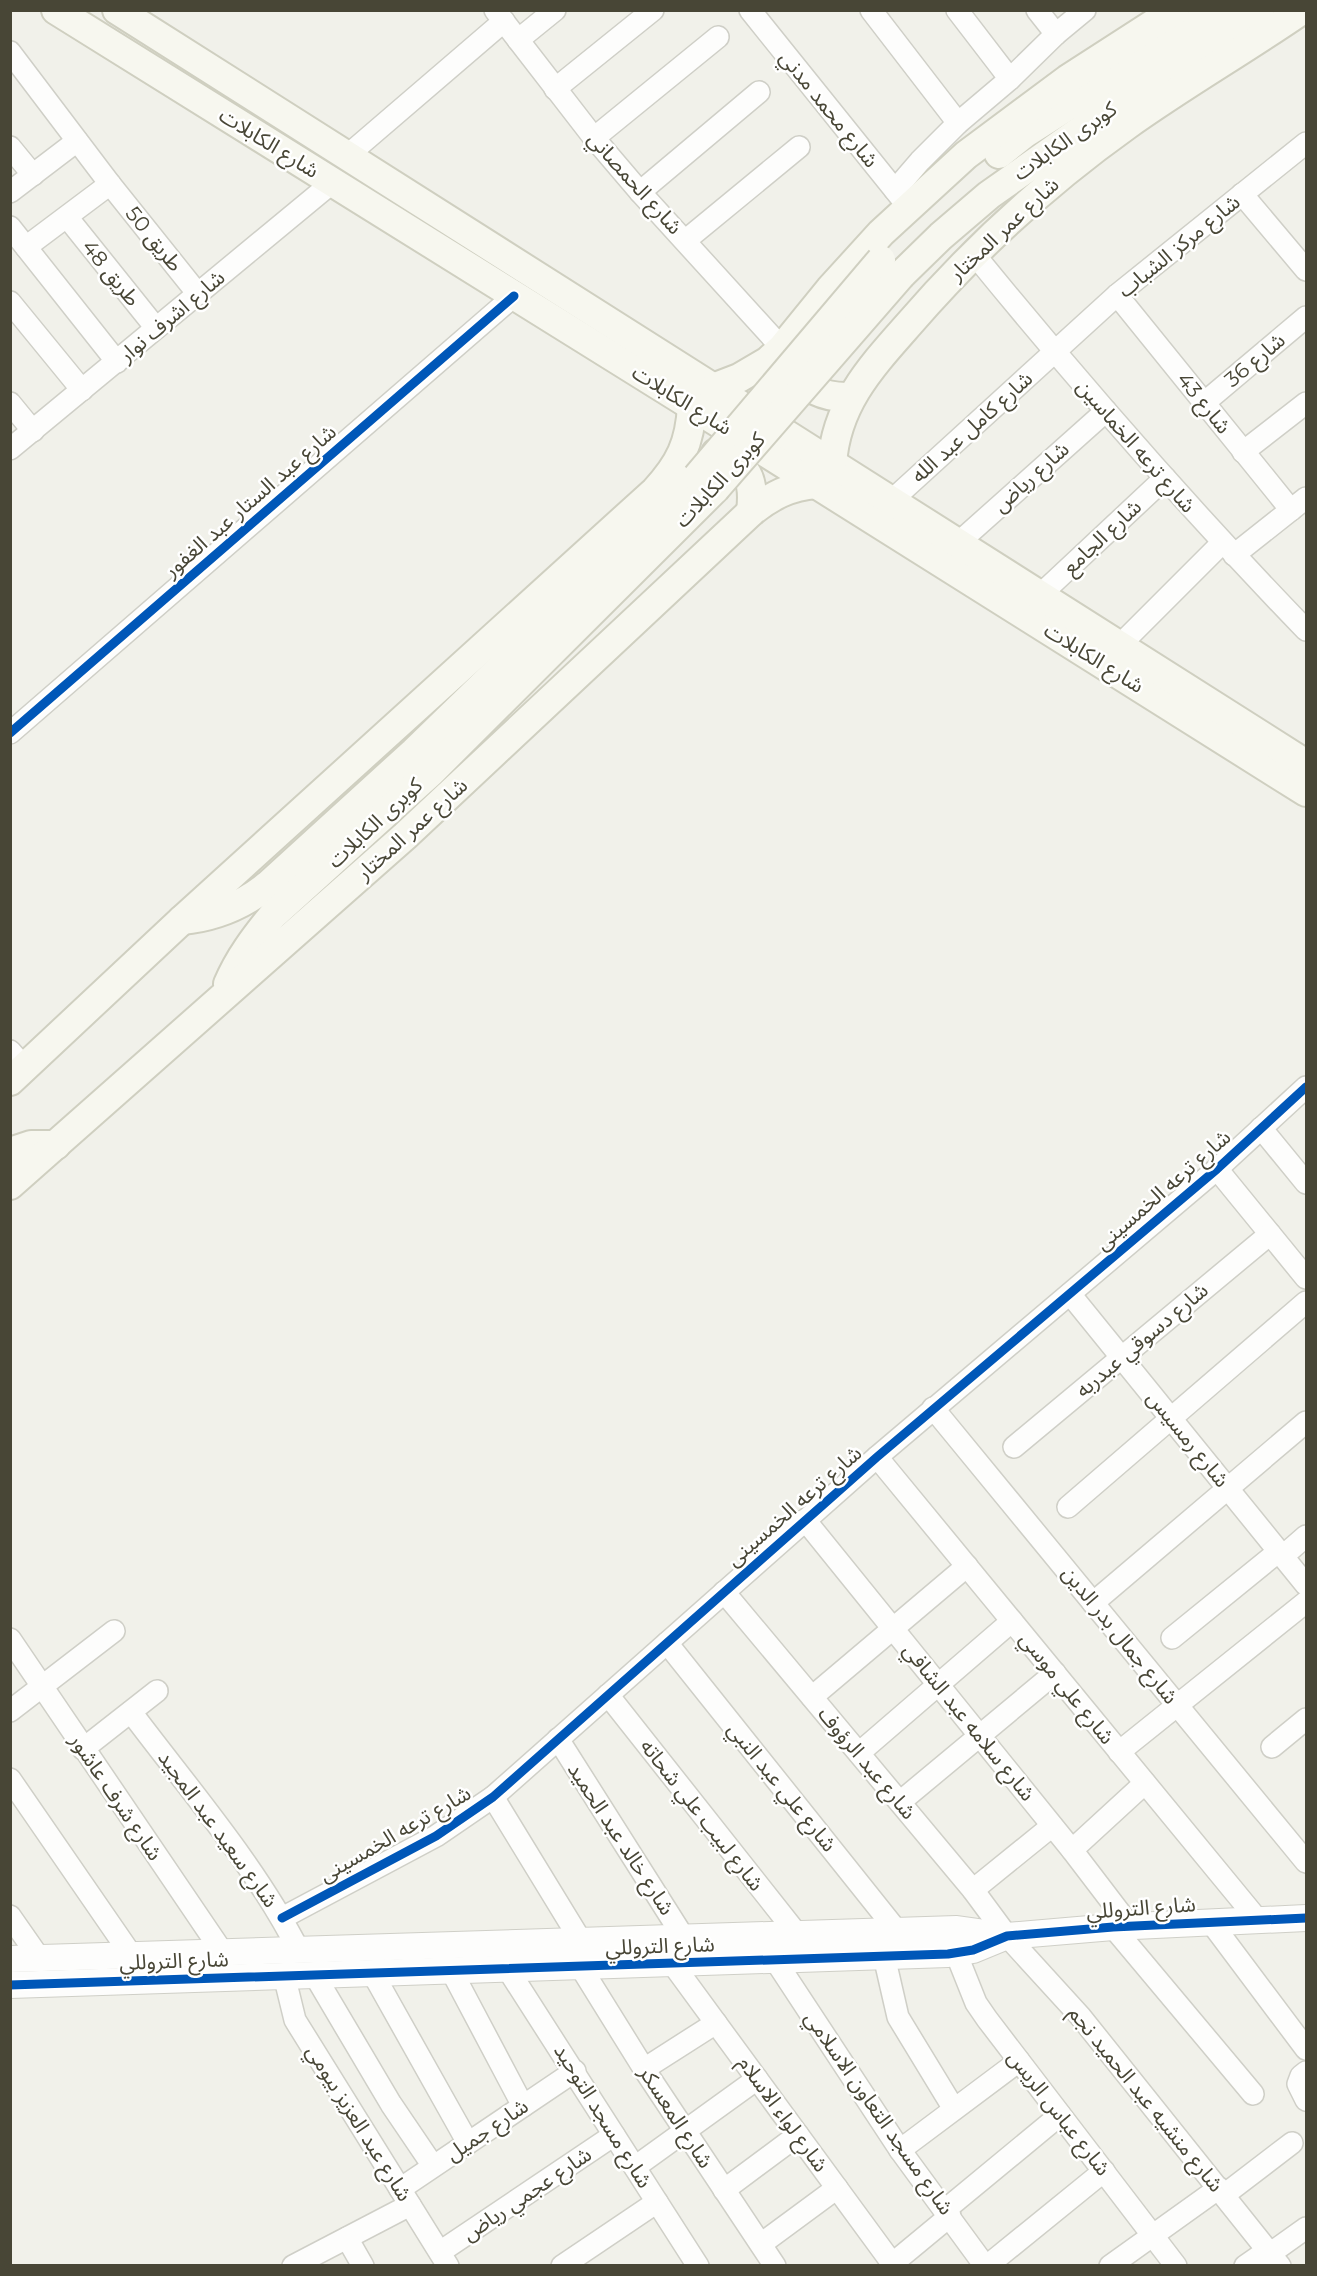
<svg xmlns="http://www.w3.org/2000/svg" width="1317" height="2276" font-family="Montserrat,'Noto Sans Arabic',sans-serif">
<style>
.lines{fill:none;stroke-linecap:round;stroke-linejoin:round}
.minor-casing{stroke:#cfcfc7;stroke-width:24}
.tertiary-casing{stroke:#cfcfc7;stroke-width:28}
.secondary-casing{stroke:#cfcfc0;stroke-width:32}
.minor{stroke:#fdfdfc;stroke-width:21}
.tertiary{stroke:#fdfdfc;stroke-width:26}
.secondary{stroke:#f7f7ef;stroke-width:28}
.secondary-bridge-casing{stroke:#cfcfc0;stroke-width:32;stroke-linecap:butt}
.secondary-bridge{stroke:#f7f7ef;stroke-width:28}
.cycleway-casing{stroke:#fff;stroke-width:13}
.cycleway{stroke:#0057b8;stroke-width:9}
.labels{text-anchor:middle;stroke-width:5;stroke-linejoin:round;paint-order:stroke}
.street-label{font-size:21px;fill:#484636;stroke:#fff}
</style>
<rect width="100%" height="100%" fill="#f1f1ea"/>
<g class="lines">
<!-- minor casing -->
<g class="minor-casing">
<g id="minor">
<path d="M495 10 594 138 640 192 782 348"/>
<path d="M750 10 902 199"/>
<path d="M871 10 958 123"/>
<path d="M957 10 1010 79"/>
<path d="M1037 10 1056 34"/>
<path d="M518 40 555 10"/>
<path d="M10 52 110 184 198 294"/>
<path d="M555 89 653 10"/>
<path d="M594 138 718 37"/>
<path d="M10 147 33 175"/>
<path d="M348 155 504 21"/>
<path d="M895 190 920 161 958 123 1010 79 1056 34 1085 10"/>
<path d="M10 192 77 141"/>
<path d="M640 192 759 92"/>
<path d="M1242 194 1306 270"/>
<path d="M67 217 156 328"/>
<path d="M10 227 117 362"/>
<path d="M686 240 799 147"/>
<path d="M26 247 110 184"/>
<path d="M974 254C1080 384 1190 510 1306 630"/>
<path d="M1117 295 1291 510"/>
<path d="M10 302 82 390"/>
<path d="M10 403 33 431"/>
<path d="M1204 403 1306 317"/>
<path d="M10 449 333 182"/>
<path d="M1243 452 1306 403"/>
<path d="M891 501 1117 295 1306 143"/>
<path d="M957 544 1106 411"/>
<path d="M1234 555 1306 498"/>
<path d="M1039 596 1165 478"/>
<path d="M1118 647 1222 543"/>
<path d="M10 733 514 296"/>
<path d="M10 1051 25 1068"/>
<path d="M1261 1128 1306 1183"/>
<path d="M1217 1169 1306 1278"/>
<path d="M1070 1294 1306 1585"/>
<path d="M933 1408 1306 1862"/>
<path d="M1014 1447 1270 1234"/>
<path d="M877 1457 1257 1919"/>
<path d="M1068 1507 1306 1302"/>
<path d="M805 1520 1072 1850 1130 1926"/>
<path d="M1283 1556 1306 1536"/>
<path d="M724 1592 973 1890 1007 1936 1080 2016 1280 2266"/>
<path d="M1093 1603 1306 1422"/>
<path d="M1172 1638 1279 1551"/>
<path d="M10 1639 223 1953"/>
<path d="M667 1643 897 1931"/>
<path d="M608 1695 797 1934"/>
<path d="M812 1697 967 1566"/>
<path d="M10 1711 114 1631"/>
<path d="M131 1712C188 1788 256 1866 299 1951"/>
<path d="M558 1739 684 1938"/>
<path d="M1272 1747 1306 1719"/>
<path d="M83 1749 157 1691"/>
<path d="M1119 1752 1306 1602"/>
<path d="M859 1753 1012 1621"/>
<path d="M10 1779 132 1956"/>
<path d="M493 1797 581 1941"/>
<path d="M900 1802 1055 1673"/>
<path d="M1072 1850 1145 1783"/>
<path d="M973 1890 1052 1826"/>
<path d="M10 1916 40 1959"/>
<path d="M282 1918 436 1836 493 1797 877 1457 1217 1169 1306 1087"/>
<path d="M1210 1921 1306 2049"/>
<path d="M1113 1927 1253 2094"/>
<path d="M956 1953 976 2003 987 2019 1176 2266"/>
<path d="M884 1956 898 2017 954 2109"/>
<path d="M775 1960 900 2150 985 2266"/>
<path d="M672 1963 894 2266"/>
<path d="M580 1966 644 2069 775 2266"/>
<path d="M507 1968 698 2266"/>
<path d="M451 1970 523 2106"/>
<path d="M372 1972 468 2143"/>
<path d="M314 1974 391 2104 433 2166"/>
<path d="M284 1975 295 2020 448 2266"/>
<path d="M644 2069 716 2023"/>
<path d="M1306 2072 1301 2076 1298 2084 1306 2100"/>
<path d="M900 2150 1019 2061"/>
<path d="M635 2167 757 2079"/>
<path d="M400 2189 575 2071"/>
<path d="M724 2190 798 2135"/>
<path d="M1224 2195 1292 2143"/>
<path d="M945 2210 1060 2115"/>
<path d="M347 2238 363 2266"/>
<path d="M761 2244 837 2188"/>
<path d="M440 2252 614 2135"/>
<path d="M1271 2253 1306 2228"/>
<path d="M892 2264 950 2216"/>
<path d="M293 2266 410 2205"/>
<path d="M562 2266 657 2202"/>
<path d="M987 2266 1104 2171"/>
<path d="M1110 2266 1219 2188"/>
<path d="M1245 2266 1268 2250"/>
</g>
</g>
<!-- tertiary casing -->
<g class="tertiary-casing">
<g id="tertiary">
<path d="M10 1959 957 1929 1007 1936"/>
<path d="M10 1985 948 1954 973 1950 1007 1936 1113 1927 1306 1918"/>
</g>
</g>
<!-- secondary casing -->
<g class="secondary-casing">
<g id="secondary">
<path d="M56 10 692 406 1306 792"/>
<path d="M117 10C515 259 908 516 1306 764"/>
<path d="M999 154 1024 134 1218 10"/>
<path d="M901 275 941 236 989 195 1233 23 1245 16 1260 10"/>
<path d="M790 366C803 389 825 398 850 397"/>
<path d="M713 388 739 378 768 361 782 348 830 289 881 233 966 155 1068 79 1175 10"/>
<path d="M716 453C748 464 755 479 751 512"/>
<path d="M832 464C836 404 871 367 909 324 973 250 1047 182 1127 125 1183 85 1244 50 1302 10"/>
<path d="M182 920C215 917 242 906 268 885L414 752 697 477"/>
<path d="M228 984C239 958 255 937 273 915L431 772 715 489"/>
<path d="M10 1081 182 920 655 491C680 464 690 443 692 406"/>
<path d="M10 1152 31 1145H56"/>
<path d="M10 1185 405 836 751 512C771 496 790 486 816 484"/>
</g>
</g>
<!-- minor -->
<use href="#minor" class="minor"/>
<!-- tertiary -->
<use href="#tertiary" class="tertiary"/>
<!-- secondary -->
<use href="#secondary" class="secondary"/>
<!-- secondary-bridge casing -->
<g class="secondary-bridge-casing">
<g id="secondary-bridge">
<path d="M697 477 881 260"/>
<path d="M715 489 901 275"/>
</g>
</g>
<!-- secondary-bridge -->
<use href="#secondary-bridge" class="secondary-bridge"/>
<!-- cycleway casing -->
<g class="cycleway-casing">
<g id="cycleway">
<path d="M10 733 514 296"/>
<path d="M282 1918 436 1836 493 1797 877 1457 1217 1169 1306 1087"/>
<path d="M10 1985 948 1954 973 1950 1007 1936 1113 1927 1306 1918"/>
</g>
</g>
<!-- cycleway -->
<use href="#cycleway" class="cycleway"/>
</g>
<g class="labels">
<!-- street labels -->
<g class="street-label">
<text transform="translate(829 109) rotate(51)" y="7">شارع محمد مدني</text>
<text transform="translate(1065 141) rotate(-35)" y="7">كوبرى الكابلات</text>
<text transform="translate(269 143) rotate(32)" y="7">شارع الكابلات</text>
<text transform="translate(635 183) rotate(48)" y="7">شارع الحمصاني</text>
<text transform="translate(1004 229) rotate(-43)" y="7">شارع عمر المختار</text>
<text transform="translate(154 239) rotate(51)" y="7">طريق 50</text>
<text transform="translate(1179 246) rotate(-39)" y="7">شارع مركز الشباب</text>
<text transform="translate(111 273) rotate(51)" y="7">طريق 48</text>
<text transform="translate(172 316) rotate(-40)" y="7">شارع اشرف نوار</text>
<text transform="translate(1255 360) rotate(-40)" y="7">شارع 36</text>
<text transform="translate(682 400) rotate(32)" y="7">شارع الكابلات</text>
<text transform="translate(1204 403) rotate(51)" y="7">شارع 43</text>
<text transform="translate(972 427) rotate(-42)" y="7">شارع كامل عبد الله</text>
<text transform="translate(1136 446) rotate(49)" y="7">شارع ترعه الخماسين</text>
<text transform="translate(1031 477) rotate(-42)" y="7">شارع رياض</text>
<text transform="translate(720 480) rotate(-47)" y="7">كوبرى الكابلات</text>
<text transform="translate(250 501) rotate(-41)" y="7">شارع عبد الستار عبد الغفور</text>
<text transform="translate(1102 537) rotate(-43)" y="7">شارع الجامع</text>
<text transform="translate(1094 658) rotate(32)" y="7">شارع الكابلات</text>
<text transform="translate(375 823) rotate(-43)" y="7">كوبرى الكابلات</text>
<text transform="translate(412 829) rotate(-42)" y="7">شارع عمر المختار</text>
<text transform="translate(1163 1190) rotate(-41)" y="7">شارع ترعه الخمسينى</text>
<text transform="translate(1142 1340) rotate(-40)" y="7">شارع دسوقي عبدربه</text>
<text transform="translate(1188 1439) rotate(51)" y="7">شارع رمسيس</text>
<text transform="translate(794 1506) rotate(-41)" y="7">شارع ترعه الخمسينى</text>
<text transform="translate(1120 1635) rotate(51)" y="7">شارع جمال بدر الدين</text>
<text transform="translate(1067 1688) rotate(51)" y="7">شارع علي موسي</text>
<text transform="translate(969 1722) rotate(51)" y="7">شارع سلامه عبد الشافي</text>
<text transform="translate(867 1763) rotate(50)" y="7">شارع عبد الرؤوف</text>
<text transform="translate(782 1787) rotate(51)" y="7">شارع علي عبد النبي</text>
<text transform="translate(116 1797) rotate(56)" y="7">شارع شرف عاشور</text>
<text transform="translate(702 1815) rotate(52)" y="7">شارع لبيب علي شحاته</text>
<text transform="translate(218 1829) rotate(54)" y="7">شارع سعيد عبد المجيد</text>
<text transform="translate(395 1834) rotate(-30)" y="7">شارع ترعه الخمسينى</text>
<text transform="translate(621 1839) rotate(57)" y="7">شارع خالد عبد الحميد</text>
<text transform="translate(1141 1908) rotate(-4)" y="7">شارع التروللي</text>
<text transform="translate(660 1946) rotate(-2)" y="7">شارع التروللي</text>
<text transform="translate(174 1961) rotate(-2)" y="7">شارع التروللي</text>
<text transform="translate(1146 2099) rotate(51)" y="7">شارع منشيه عبد الحميد نجم</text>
<text transform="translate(879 2113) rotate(55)" y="7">شارع مسجد التعاون الاسلامي</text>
<text transform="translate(1059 2113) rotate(52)" y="7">شارع عباس الريس</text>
<text transform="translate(783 2114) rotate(54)" y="7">شارع لواء الاسلام</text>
<text transform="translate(603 2116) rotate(58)" y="7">شارع مسجد التوحيد</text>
<text transform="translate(676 2117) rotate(57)" y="7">شارع المعسكر</text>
<text transform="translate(359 2123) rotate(58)" y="7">شارع عبد العزيز بيومي</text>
<text transform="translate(487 2130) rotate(-34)" y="7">شارع جميل</text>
<text transform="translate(527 2194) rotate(-34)" y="7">شارع عجمي رياض</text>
</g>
</g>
<!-- border -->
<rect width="1317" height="2276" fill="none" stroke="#484636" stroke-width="24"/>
</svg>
